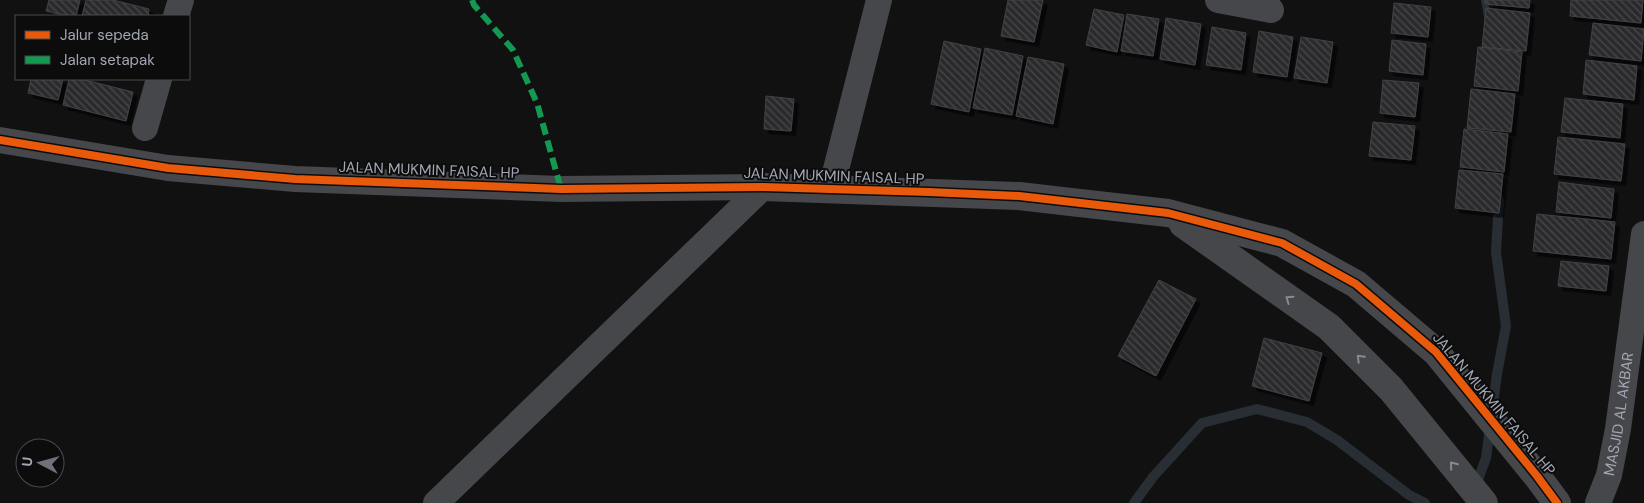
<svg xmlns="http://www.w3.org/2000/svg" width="1644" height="503" font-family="'DM Sans',sans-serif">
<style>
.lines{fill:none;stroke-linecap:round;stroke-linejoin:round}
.stream{stroke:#282e34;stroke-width:10}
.building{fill:url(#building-back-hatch);stroke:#404246;filter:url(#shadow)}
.minor{stroke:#46474a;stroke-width:26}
.tertiary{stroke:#46474a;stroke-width:28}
.quiet{stroke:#139951;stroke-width:6;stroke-dasharray:12 6;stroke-linecap:butt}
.cycleway-casing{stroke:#0c0c0d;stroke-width:11}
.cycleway{stroke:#e8590c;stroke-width:8}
.oneway{stroke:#868a94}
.labels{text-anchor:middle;stroke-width:4;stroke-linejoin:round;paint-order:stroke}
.street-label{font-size:15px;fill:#a2a7b3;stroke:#0c0c0d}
</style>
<defs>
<pattern id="building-back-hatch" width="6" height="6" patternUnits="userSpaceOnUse" patternTransform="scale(1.25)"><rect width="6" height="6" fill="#2c2c2d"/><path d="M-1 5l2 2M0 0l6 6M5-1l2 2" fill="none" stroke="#474849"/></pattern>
<filter id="shadow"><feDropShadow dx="4.5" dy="4.5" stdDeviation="0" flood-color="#0009"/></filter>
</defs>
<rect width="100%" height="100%" fill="#111112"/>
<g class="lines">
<!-- stream -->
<g class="stream">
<path d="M1486 0 1490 21"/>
<path d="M1475 488 1486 458 1497 374 1506 326 1496 252 1499 200"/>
<path d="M1134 503 1153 477 1202 423 1257 409 1307 422 1337 440 1409 495 1425 503"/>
</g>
</g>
<!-- building -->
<g class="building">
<path d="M49 0H80L76 16H67L46 11Z"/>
<path d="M86 0H113L149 9 148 16H82Z"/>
<path d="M1008 0H1043L1034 42 1001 36Z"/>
<path d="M1485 0H1530L1529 8 1485 4Z"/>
<path d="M1571 0H1643L1641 23 1570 16Z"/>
<path d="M1394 3 1431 7 1428 37 1391 33Z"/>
<path d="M1486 8 1530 13 1526 51 1482 47Z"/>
<path d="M1094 9 1124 15 1117 52 1086 45Z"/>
<path d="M1127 14 1159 19 1153 56 1121 51Z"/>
<path d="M1166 18 1201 24 1195 65 1160 59Z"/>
<path d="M1593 23 1644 29 1641 61 1589 55Z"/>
<path d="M1212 27 1246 33 1241 70 1206 65Z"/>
<path d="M1259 31 1293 37 1287 77 1253 72Z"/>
<path d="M1301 37 1333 42 1327 83 1294 78Z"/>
<path d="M1392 40 1426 44 1423 75 1389 71Z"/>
<path d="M944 41 981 49 969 112 931 104Z"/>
<path d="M1478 47 1522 52 1518 91 1474 86Z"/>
<path d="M985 48 1023 56 1012 115 973 108Z"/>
<path d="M1028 57 1064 64 1053 124 1016 116Z"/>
<path d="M1586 60 1637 66 1634 100 1583 94Z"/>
<path d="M31 79H63L58 100 28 93Z"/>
<path d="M69 79H81L133 92 126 121 63 105Z"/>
<path d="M1383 80 1419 83 1415 117 1380 113Z"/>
<path d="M1471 89 1515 94 1511 132 1467 128Z"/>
<path d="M766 96 794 99 791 131 764 129Z"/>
<path d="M1565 98 1623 104 1620 138 1561 132Z"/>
<path d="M1373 122 1415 126 1411 160 1369 156Z"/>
<path d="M1464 129 1508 134 1504 172 1460 167Z"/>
<path d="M1558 137 1625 144 1621 181 1554 174Z"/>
<path d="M1459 170 1503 174 1499 213 1455 208Z"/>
<path d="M1559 182 1614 189 1611 218 1556 212Z"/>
<path d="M1537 214 1615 222 1611 259 1533 251Z"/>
<path d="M1561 261 1609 266 1606 291 1558 286Z"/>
<path d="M1159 280 1196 299 1156 376 1118 356Z"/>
<path d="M1264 338 1322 353 1309 401 1252 386Z"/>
</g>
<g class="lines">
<!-- minor -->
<g class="minor">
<path d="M1218 0 1271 10"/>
<path d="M176 16 181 0"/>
<path d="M145 128 159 79"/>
<path d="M0 140 168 168 295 179 561 189 763 187"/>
<path d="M831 189 879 0"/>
<path d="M436 503 763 187"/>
<path id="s1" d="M1598 503 1609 475 1618 429 1644 234"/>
</g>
<!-- tertiary -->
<g class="tertiary">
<path d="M763 187 1019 196 1062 201 1168 213 1282 243 1356 284 1436 352 1537 476 1557 503"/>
<path d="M1183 224 1329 327 1391 389 1484 503"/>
</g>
<!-- quiet -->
<path class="quiet" d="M472 0 474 5 513 50 537 103 561 189"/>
<!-- cycleway casing -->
<g class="cycleway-casing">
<path id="cycleway" d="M0 140 168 168 295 179 561 189 763 187 929 192 1019 196 1168 213 1282 243 1356 284 1436 352 1537 476 1557 503"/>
</g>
<!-- cycleway -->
<use href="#cycleway" class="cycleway"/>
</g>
<!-- one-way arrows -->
<defs><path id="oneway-chevron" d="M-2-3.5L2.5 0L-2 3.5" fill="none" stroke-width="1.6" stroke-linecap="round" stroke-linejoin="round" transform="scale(1.25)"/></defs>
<g class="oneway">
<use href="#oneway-chevron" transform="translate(1289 299) rotate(-145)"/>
<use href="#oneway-chevron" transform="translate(1360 358) rotate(-135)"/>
<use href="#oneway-chevron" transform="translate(1453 465) rotate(-129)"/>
</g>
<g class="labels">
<!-- street labels -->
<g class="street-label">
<text transform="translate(429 170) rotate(2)" y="5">JALAN MUKMIN FAISAL HP</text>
<text transform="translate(834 176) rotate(2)" y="5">JALAN MUKMIN FAISAL HP</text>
<text transform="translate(1494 404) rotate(50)" y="5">JALAN MUKMIN FAISAL HP</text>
<text dy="5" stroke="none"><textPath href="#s1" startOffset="92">MASJID AL AKBAR</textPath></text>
</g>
</g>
<!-- legend -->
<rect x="15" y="15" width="175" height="65" fill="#0c0c0d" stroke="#484a4f"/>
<rect x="25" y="31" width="25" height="8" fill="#e8590c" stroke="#484a4f"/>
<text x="60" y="40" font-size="15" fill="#a2a7b3">Jalur sepeda</text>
<rect x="25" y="56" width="25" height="8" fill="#139951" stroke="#484a4f"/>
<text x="60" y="65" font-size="15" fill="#a2a7b3">Jalan setapak</text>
<!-- north arrow -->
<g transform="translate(40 463) rotate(276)"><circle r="24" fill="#0c0c0d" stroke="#484a4f"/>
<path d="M0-4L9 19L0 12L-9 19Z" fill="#6f727b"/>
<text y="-8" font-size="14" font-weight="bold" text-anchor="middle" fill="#a2a7b3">U</text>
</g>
</svg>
